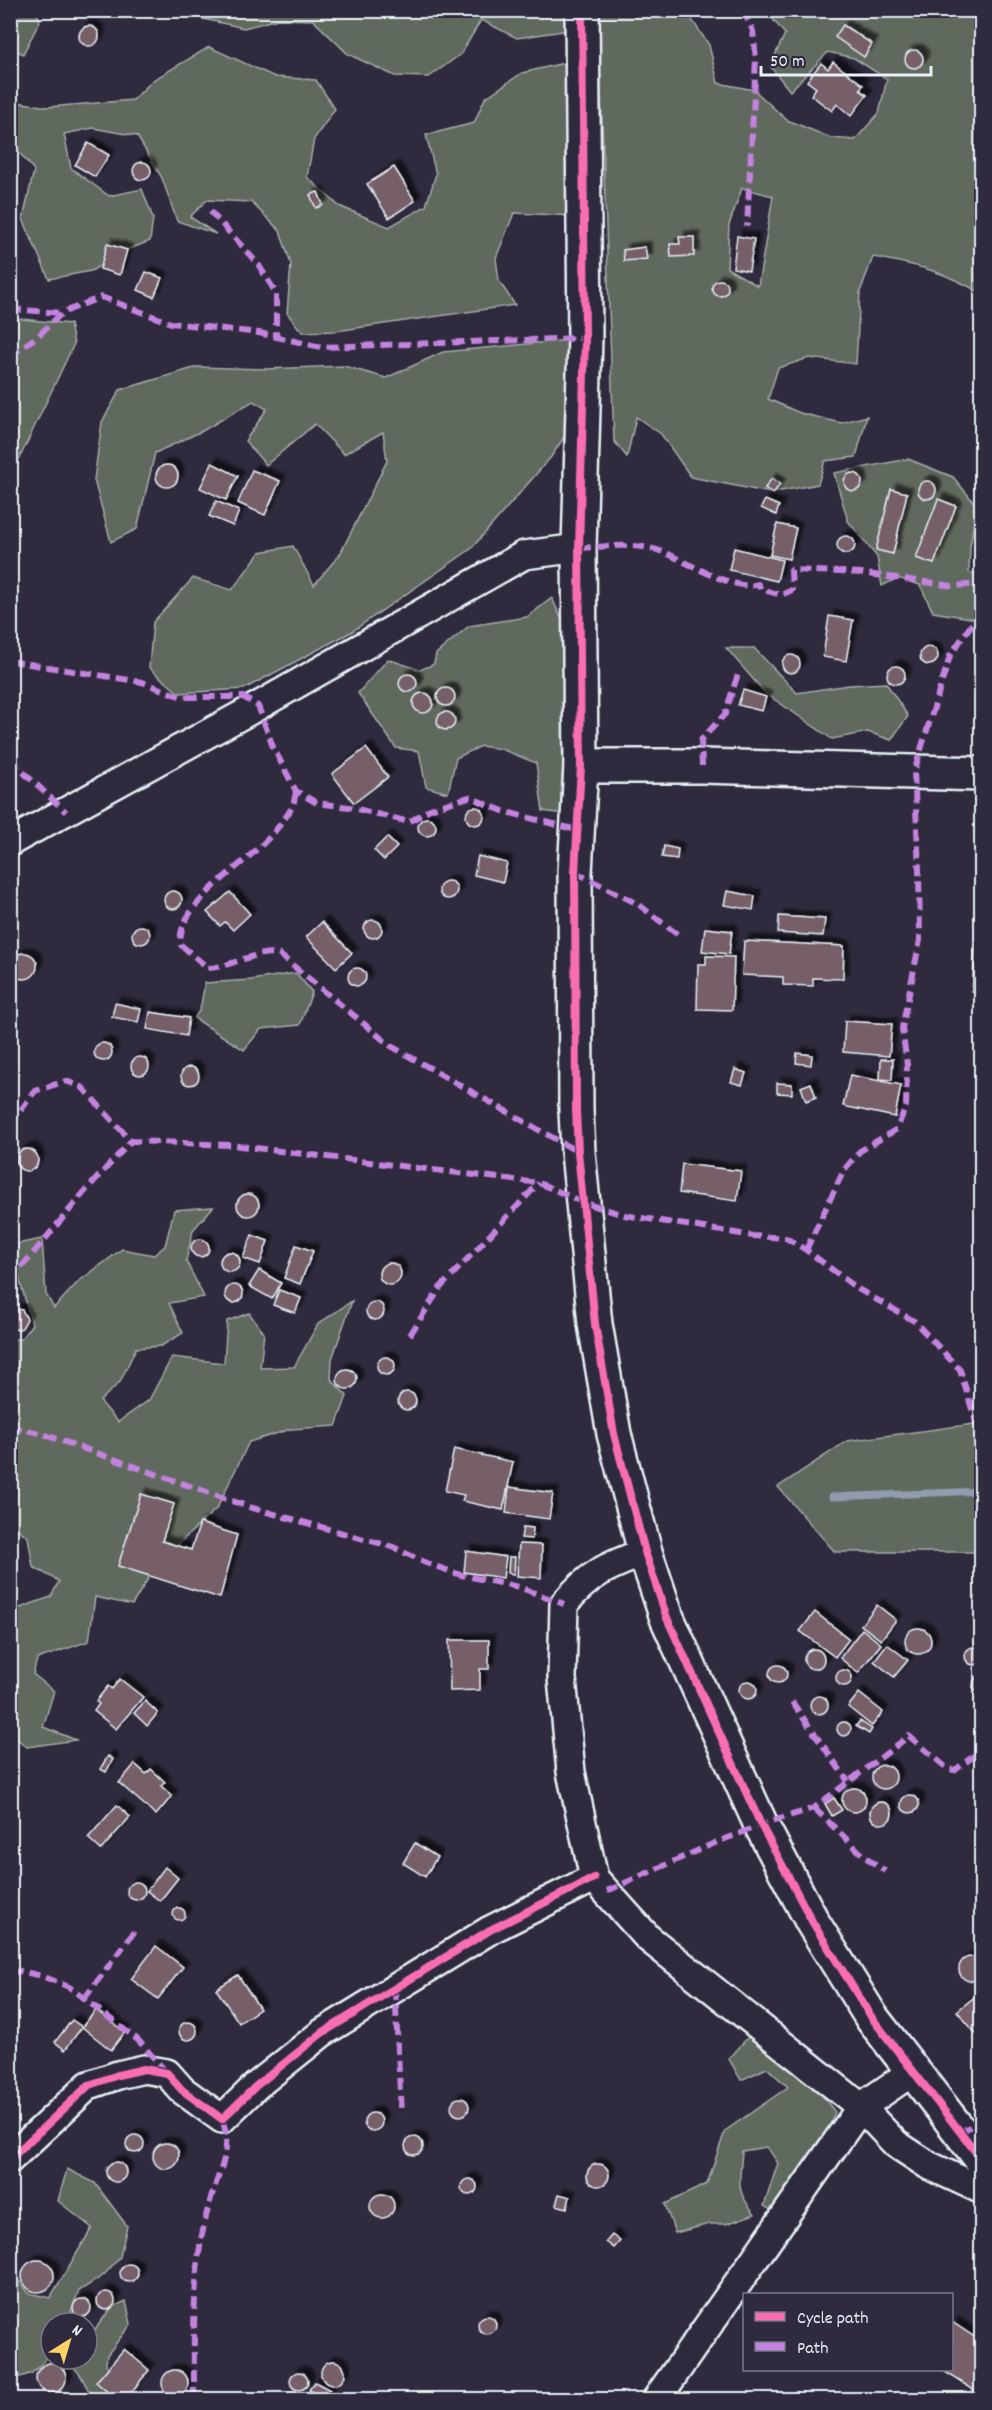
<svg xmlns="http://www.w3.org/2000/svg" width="992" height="2410" font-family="Dekko,sans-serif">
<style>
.green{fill:#61695d;stroke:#a4adaa;stroke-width:1.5;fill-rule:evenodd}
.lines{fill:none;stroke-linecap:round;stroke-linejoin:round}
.stream{stroke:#929cb1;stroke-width:7}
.building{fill:#765e67;stroke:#e8f1f8;stroke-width:1.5;filter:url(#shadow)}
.minor-casing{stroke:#e8f1f8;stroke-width:32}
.tertiary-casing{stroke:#e8f1f8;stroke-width:38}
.minor{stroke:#2f2a3d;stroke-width:27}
.tertiary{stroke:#2f2a3d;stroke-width:33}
.quiet{stroke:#c483df;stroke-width:6;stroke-dasharray:12 6;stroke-linecap:butt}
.cycleway-casing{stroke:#2f2a3d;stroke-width:11}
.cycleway{stroke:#f96db3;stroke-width:8}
</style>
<defs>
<filter id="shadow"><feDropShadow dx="5.5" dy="-5.5" stdDeviation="1.5" flood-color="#0009"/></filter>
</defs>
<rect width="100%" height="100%" fill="#2f2a3d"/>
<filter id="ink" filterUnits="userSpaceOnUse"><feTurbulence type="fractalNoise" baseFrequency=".0167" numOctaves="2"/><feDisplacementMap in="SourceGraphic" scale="12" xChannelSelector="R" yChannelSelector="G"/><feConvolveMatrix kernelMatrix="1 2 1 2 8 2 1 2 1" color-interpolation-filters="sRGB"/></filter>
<g filter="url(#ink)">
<!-- green -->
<g class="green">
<path d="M11 10 36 11 40 21 23 54 11 47Z"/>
<path d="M979 10 981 13V293C942 271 918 265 873 257L860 292 856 364 809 358 778 368 768 399 800 413 841 423 867 416 856 457 825 461 818 484 771 493 691 477 661 434 636 417 627 457 614 441 598 11H686L709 45 718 83 754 90 787 120 831 138 855 140 879 113 887 79 854 58 828 52 790 91 770 66 785 34 766 11ZM742 188 773 196 758 286 727 268 729 225Z"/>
<path d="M187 11H568L569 30 517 38 481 20 461 54 429 77 395 76 348 54 313 20 278 19 244 28 199 18Z"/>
<path d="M209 47 275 77 316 80 335 109 314 139 307 177 339 206 389 227 426 206 436 174 426 135 474 123 485 98 522 73 568 62 575 216 514 213 496 258 499 281 515 305 336 331 302 332 287 313 291 264 280 231 251 202 207 200 190 217 216 234 177 221 162 178 137 136 93 128 64 134 71 168 109 196 142 189 153 218 150 241 127 250 91 271 49 279 23 219 34 170 11 143 10 101 48 107 133 100 153 80Z"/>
<path d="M11 318 70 324 74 344 11 476Z"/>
<path d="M579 339 572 425 551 457 471 549 351 632 244 689 179 693 149 668 153 622 193 578 232 590 260 552 293 546 314 585 340 554 387 461 383 432 344 454 315 424 266 465 245 441 267 409 253 401 204 430 155 453 137 529 111 542 94 480 102 422 120 390 197 367 265 369 344 366 386 378 443 352Z"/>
<path d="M908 459 953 477 977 506 970 546 969 572 981 576V609L976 619 933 612 920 585 898 578 882 586 877 557 848 521 834 473Z"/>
<path d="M552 598 573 644 576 816 543 811 536 763 501 749 481 746 456 758 448 793 426 787 419 751 396 748 358 693 388 659 420 670 434 664 436 654 469 626 527 617Z"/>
<path d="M726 648H754L797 693 849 685 886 683 908 716 891 740 868 732 832 739 765 693Z"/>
<path d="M296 973 312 992 300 1025 261 1029 244 1050 194 1018 200 1010 205 983 251 980Z"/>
<path d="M213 1207 193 1230 186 1261 204 1297 169 1303 183 1333 161 1346 136 1348 120 1382 100 1401 118 1422 149 1400 172 1357 224 1363 227 1321 249 1313 264 1333 260 1368 294 1367 318 1324 352 1301 332 1359 331 1379 347 1396 336 1426 291 1429 249 1442 217 1508 157 1564 132 1605 95 1597 89 1641 37 1659 33 1674 54 1691 43 1727 76 1740 27 1747 11 1734V1614L17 1609 51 1597 59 1581 33 1567 28 1537 11 1524 10 1339H21L32 1324 18 1274H11V1245L42 1239 46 1294 54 1308 78 1282 122 1249 154 1255 165 1246 174 1210Z"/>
<path d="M981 1423V1552H835L778 1487 847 1441Z"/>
<path d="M749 2036 808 2077 835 2112 820 2150 778 2214 764 2206 778 2163 767 2147 742 2151C740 2183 734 2189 755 2214L726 2224H709L675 2233 665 2204 707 2184 725 2131 788 2087 767 2068 741 2080 729 2059Z"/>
<path d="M67 2169 95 2183 127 2226 120 2257 104 2275 79 2291 71 2311 82 2323H51V2354L32 2373 11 2380V2272L29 2293 50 2298 92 2228 58 2201Z"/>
<path d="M126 2301 131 2324 107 2355 106 2364 122 2392 114 2399C85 2400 92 2392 79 2373 75 2367 65 2363 59 2359H87V2328L92 2333 112 2307Z"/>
</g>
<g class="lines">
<!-- stream -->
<path class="stream" d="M832 1497 982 1491"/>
</g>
<!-- building -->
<g class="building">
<path d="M843 25 872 44 864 57 835 37Z"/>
<circle cx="89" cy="36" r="10"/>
<circle cx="914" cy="59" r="9"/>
<path d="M833 62 863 85 860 90 867 95 851 116 837 104 832 111 811 95 816 88 807 81 821 63 828 69Z"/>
<path d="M88 143 109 155 95 177 75 165Z"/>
<circle cx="142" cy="171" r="9"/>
<path d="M394 167 415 201 389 218 367 184Z"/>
<path d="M318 192 323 205 316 208 310 195Z"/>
<path d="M737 236 754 239 749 271 733 268Z"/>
<path d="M679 237H694V256L671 257 670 244H680Z"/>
<path d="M107 244 127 250 120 275 100 269Z"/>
<path d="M645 247 647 259 624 261 623 250Z"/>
<path d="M146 272 162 278 154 297 138 290Z"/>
<circle cx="720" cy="288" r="8"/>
<path d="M212 463 238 476 226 500 200 488Z"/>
<circle cx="167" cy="476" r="11"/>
<path d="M252 470 280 481 265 515 238 503Z"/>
<circle cx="853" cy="482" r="9"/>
<path d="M772 478 780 484 773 494 765 488Z"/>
<circle cx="927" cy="490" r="9"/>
<path d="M891 489 907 493 893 554 876 550Z"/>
<path d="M938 499 956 506 934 564 916 558Z"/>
<path d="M765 500 779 506 776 515 761 508Z"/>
<path d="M216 501 239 511 233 526 209 516Z"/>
<path d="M777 524 796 528 789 559 770 555Z"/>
<circle cx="846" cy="545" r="9"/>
<path d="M734 548 782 560 777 581 729 570Z"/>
<path d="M829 616 853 620 846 661 823 657Z"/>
<circle cx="929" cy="656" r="9"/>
<circle cx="791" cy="664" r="9"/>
<circle cx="896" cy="675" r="9"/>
<circle cx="408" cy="683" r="9"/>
<circle cx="446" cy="697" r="9"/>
<path d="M743 690 766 697 762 711 738 705Z"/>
<circle cx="423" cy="703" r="10"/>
<circle cx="446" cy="721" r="9"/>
<path d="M366 748 388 777 354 803 332 774Z"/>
<circle cx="475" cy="816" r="9"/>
<circle cx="427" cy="827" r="9"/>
<path d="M387 837 397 847 384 860 374 850Z"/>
<path d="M664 846 678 849 677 859 662 857Z"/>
<path d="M478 856 507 863 503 882 474 875Z"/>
<circle cx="448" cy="890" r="9"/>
<circle cx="173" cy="900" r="9"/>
<path d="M727 891 755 896 753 910 724 905Z"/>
<path d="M230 892 250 914 233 930 225 922 220 926 207 912Z"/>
<path d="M779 916 825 919 823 936 778 933Z"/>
<circle cx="373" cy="929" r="9"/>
<path d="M322 922 352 953 336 968 306 937Z"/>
<circle cx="141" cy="935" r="9"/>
<path d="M705 928 732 931 729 954 702 951Z"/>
<path d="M976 938 982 939V993L972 992Z"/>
<path d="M744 941 844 946 843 979 813 978V986L783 985V977L742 975Z"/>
<circle cx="24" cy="966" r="13"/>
<path d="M706 956 734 957 732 1010 697 1009 698 964H706Z"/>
<circle cx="357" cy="977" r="9"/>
<path d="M115 1003 141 1009 138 1022 112 1017Z"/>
<path d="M150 1012 189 1018 186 1036 147 1029Z"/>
<path d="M845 1021 892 1024 889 1056 843 1052Z"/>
<circle cx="103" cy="1052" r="9"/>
<path d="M797 1053 812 1055 811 1065 796 1063Z"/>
<circle cx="140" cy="1066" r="9"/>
<path d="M881 1059H893L892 1080 880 1079Z"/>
<circle cx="190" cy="1076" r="9"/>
<path d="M735 1069 746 1073 742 1085 731 1082Z"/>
<path d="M850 1075 901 1085 895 1117 843 1106Z"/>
<path d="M777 1083 792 1084V1094L777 1093Z"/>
<path d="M811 1083 816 1097 806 1101 801 1087Z"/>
<circle cx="27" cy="1160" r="11"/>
<path d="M682 1164 741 1171 737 1201 679 1193Z"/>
<circle cx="248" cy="1205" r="11"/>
<path d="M252 1235 268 1241 260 1264 243 1258Z"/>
<circle cx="200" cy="1248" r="9"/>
<path d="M296 1245 313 1251 300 1284 284 1278Z"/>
<circle cx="230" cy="1262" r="10"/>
<circle cx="390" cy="1274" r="11"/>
<path d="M259 1270 281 1283 272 1299 249 1286Z"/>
<circle cx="234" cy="1294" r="9"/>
<path d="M279 1290 301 1298 295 1313 273 1305Z"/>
<circle cx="375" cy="1311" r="9"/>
<path d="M17 1309 22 1310 27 1319 22 1328 17 1330 10 1327V1311Z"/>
<circle cx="386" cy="1366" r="9"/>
<circle cx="347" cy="1379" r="10"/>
<circle cx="407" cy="1401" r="9"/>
<path d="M454 1449 513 1462 503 1510 462 1501 464 1495 445 1491Z"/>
<path d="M509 1487 553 1493 549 1519 506 1513Z"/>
<path d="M141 1494 174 1504 162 1541 191 1550 200 1523 237 1535 220 1598 118 1566Z"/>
<path d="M523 1527 533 1528 532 1539 521 1538Z"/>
<path d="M519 1544 542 1545 541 1578 517 1576Z"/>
<path d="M466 1551 506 1557 503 1578 464 1572Z"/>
<path d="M509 1557H515L514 1574 508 1573Z"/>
<path d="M877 1605 896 1620 881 1640 861 1625Z"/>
<path d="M815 1612 849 1639 835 1657 800 1631Z"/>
<circle cx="918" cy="1641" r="13"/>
<path d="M862 1629 881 1644 858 1673 840 1658Z"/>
<path d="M449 1640H489V1669H480V1690L450 1691Z"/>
<path d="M887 1644 908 1660 894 1677 874 1661Z"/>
<circle cx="974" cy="1656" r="9"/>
<circle cx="814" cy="1659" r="10"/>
<circle cx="778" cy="1674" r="9"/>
<circle cx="844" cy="1678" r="8"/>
<path d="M978 1676H982V1695L977 1693 973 1687 974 1680Z"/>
<path d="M120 1679 143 1697 116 1729 94 1711 99 1704 96 1701 108 1686 112 1689Z"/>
<circle cx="748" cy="1690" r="9"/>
<path d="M859 1693 883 1712 872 1726 848 1707Z"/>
<circle cx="819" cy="1705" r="9"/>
<path d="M145 1701 158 1713 147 1726 134 1713Z"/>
<path d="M860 1721 872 1729 869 1734 856 1726Z"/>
<circle cx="844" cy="1729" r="7"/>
<path d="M108 1756 113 1759 106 1772 100 1769Z"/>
<path d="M135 1764 146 1774 151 1769 165 1782 161 1786 172 1796 156 1815 119 1783Z"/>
<circle cx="884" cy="1777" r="12"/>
<circle cx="854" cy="1800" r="12"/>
<circle cx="910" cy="1804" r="9"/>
<path d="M834 1798 842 1810 832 1816 825 1804Z"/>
<circle cx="881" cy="1813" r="11"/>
<path d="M117 1805 130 1817 101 1850 88 1838Z"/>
<path d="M415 1843 437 1857 425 1877 403 1863Z"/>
<path d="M165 1867 178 1878 160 1901 147 1891Z"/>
<circle cx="136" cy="1891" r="9"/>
<circle cx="179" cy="1914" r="6"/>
<path d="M156 1946 183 1967 158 1999 131 1979Z"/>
<circle cx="971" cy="1969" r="12"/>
<path d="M238 1975 260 2009 239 2023 216 1989Z"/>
<path d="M982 1991V2041L957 2011Z"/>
<path d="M96 2010 125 2032 111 2050 82 2027Z"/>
<path d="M72 2020 82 2027 65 2050 55 2042Z"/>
<circle cx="188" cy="2031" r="9"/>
<circle cx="460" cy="2107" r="9"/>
<circle cx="373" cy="2122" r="9"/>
<circle cx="135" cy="2144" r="9"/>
<circle cx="414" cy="2146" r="9"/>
<circle cx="166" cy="2156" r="13"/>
<circle cx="116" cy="2172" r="10"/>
<circle cx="598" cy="2175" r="11"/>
<circle cx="469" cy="2187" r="8"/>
<path d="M559 2194 570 2197 567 2208 556 2205Z"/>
<circle cx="382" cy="2206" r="12"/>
<path d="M612 2235 620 2241 614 2248 606 2242Z"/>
<circle cx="38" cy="2276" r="16"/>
<circle cx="129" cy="2273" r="9"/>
<circle cx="106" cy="2301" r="9"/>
<circle cx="82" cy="2308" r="9"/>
<circle cx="487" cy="2325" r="9"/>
<path d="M952 2322 976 2338 982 2330 980 2394 942 2370H952Z"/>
<path d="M124 2349 149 2370 125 2400H117L96 2382Z"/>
<circle cx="333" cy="2373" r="12"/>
<circle cx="51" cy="2378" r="15"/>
<circle cx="175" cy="2383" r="13"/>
<circle cx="299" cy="2381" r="9"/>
<path d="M315 2382 330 2390 325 2399 309 2390Z"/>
</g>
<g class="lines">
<!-- minor casing -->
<g class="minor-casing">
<g id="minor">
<path d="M10 842 258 706 524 555 579 548"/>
<path d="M645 1552C608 1566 590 1573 564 1604L562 1678 571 1772 594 1878 648 1938 861 2107 896 2144 928 2165 982 2190"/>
<path d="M10 2159 89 2085 118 2075 144 2069 167 2073 182 2090 222 2119 256 2086 322 2033 490 1930 594 1878"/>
<path d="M656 2400 861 2107 912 2072"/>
</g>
</g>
<!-- tertiary casing -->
<g class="tertiary-casing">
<g id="tertiary">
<path d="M582 10 585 338 579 548 581 766 575 872 576 1110 578 1152 595 1324 614 1434 645 1552 667 1618 761 1825 813 1923 872 2018 982 2160"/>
<path d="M581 766H702L982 774"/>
</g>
</g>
<!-- minor -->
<use href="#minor" class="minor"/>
<!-- tertiary -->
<use href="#tertiary" class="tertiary"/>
<!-- quiet -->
<g class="quiet">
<path d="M743 10 753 31 756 59 747 226"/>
<path d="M210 211 258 264 276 293V337"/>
<path d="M10 309 62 313"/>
<path d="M10 356 39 335 62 313 101 297 171 323 259 333 321 347 585 338"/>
<path d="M579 548C605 547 638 542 663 552 684 560 736 593 758 584L761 589 781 595 792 590 791 570 861 573 953 586 982 584"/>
<path d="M10 661 142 682 182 697H243L258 706 273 747 296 791 317 803 349 807 409 822 430 809 469 797 503 811 577 830"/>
<path d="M10 760 66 812"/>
<path d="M702 766 701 740 725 714 738 674"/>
<path d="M296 791C295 797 294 804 291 809 282 824 268 840 255 851 233 872 174 911 181 945L208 968C229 968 263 947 280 955L391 1046 578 1152"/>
<path d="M575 872 638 904 677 934"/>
<path d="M10 1125 35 1091 66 1081 82 1087 131 1141 231 1145 539 1183 582 1202 624 1215 753 1236 786 1238 806 1250 858 1289 914 1321 960 1370 982 1442"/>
<path d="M806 1250 844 1170 860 1151 897 1129 906 1106 907 1065 902 1028 920 940 919 868 914 772 950 656 982 609"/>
<path d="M10 1281 87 1189 131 1141"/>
<path d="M410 1335 440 1288 539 1183"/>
<path d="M10 1427 40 1433 249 1507 393 1547 426 1563 461 1575 519 1587 564 1604"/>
<path d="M792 1702 848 1781"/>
<path d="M814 1808 864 1856 885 1871"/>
<path d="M607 1891 717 1842 761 1825 814 1808 909 1736 948 1769 955 1770 982 1750"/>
<path d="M10 1973 20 1971 42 1976 69 1987 138 2040 167 2073"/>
<path d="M395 1988 401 2114"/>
<path d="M84 1999 137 1928"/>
<path d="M960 2133 982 2119"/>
<path d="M194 2400C194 2332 191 2263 211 2198 220 2169 233 2148 222 2119"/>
</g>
<!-- cycleway casing -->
<g class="cycleway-casing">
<g id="cycleway">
<path d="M582 10 585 338 579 548 581 766 575 872 576 1110 578 1152 595 1324 614 1434 645 1552 667 1618 761 1825 813 1923 872 2018 982 2160"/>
<path d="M10 2159 89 2085 118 2075 144 2069 167 2073 182 2090 222 2119 256 2086 322 2033 490 1930 594 1878"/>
</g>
</g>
<!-- cycleway -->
<use href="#cycleway" class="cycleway"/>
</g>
</g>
<!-- margin -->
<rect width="992" height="2410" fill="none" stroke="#2f2a3d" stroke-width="36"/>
<rect x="18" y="18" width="956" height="2374" fill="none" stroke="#e8f1f8" stroke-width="2" filter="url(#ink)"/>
<!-- legend -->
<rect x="743" y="2293" width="210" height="78" fill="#2f2a3d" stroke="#797a88" stroke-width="1.5"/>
<rect x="755" y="2312" width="30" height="9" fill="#f96db3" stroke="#797a88" stroke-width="1.5"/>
<text x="797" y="2323" font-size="18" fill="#e8f1f8">Cycle path</text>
<rect x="755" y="2342" width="30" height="9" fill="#c483df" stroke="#797a88" stroke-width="1.5"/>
<text x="797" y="2353" font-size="18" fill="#e8f1f8">Path</text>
<!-- north arrow -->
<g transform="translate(69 2341) rotate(37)"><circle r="28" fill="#2f2a3d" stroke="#797a88" stroke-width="1.5"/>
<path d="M0-4.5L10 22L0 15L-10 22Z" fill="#ffd166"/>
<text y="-9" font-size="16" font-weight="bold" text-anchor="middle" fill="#e8f1f8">N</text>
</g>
<!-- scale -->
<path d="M761 66v9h170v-9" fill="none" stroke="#e8f1f8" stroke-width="3"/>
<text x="770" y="66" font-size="18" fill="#e8f1f8" stroke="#2f2a3d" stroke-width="4.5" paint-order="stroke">50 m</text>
</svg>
